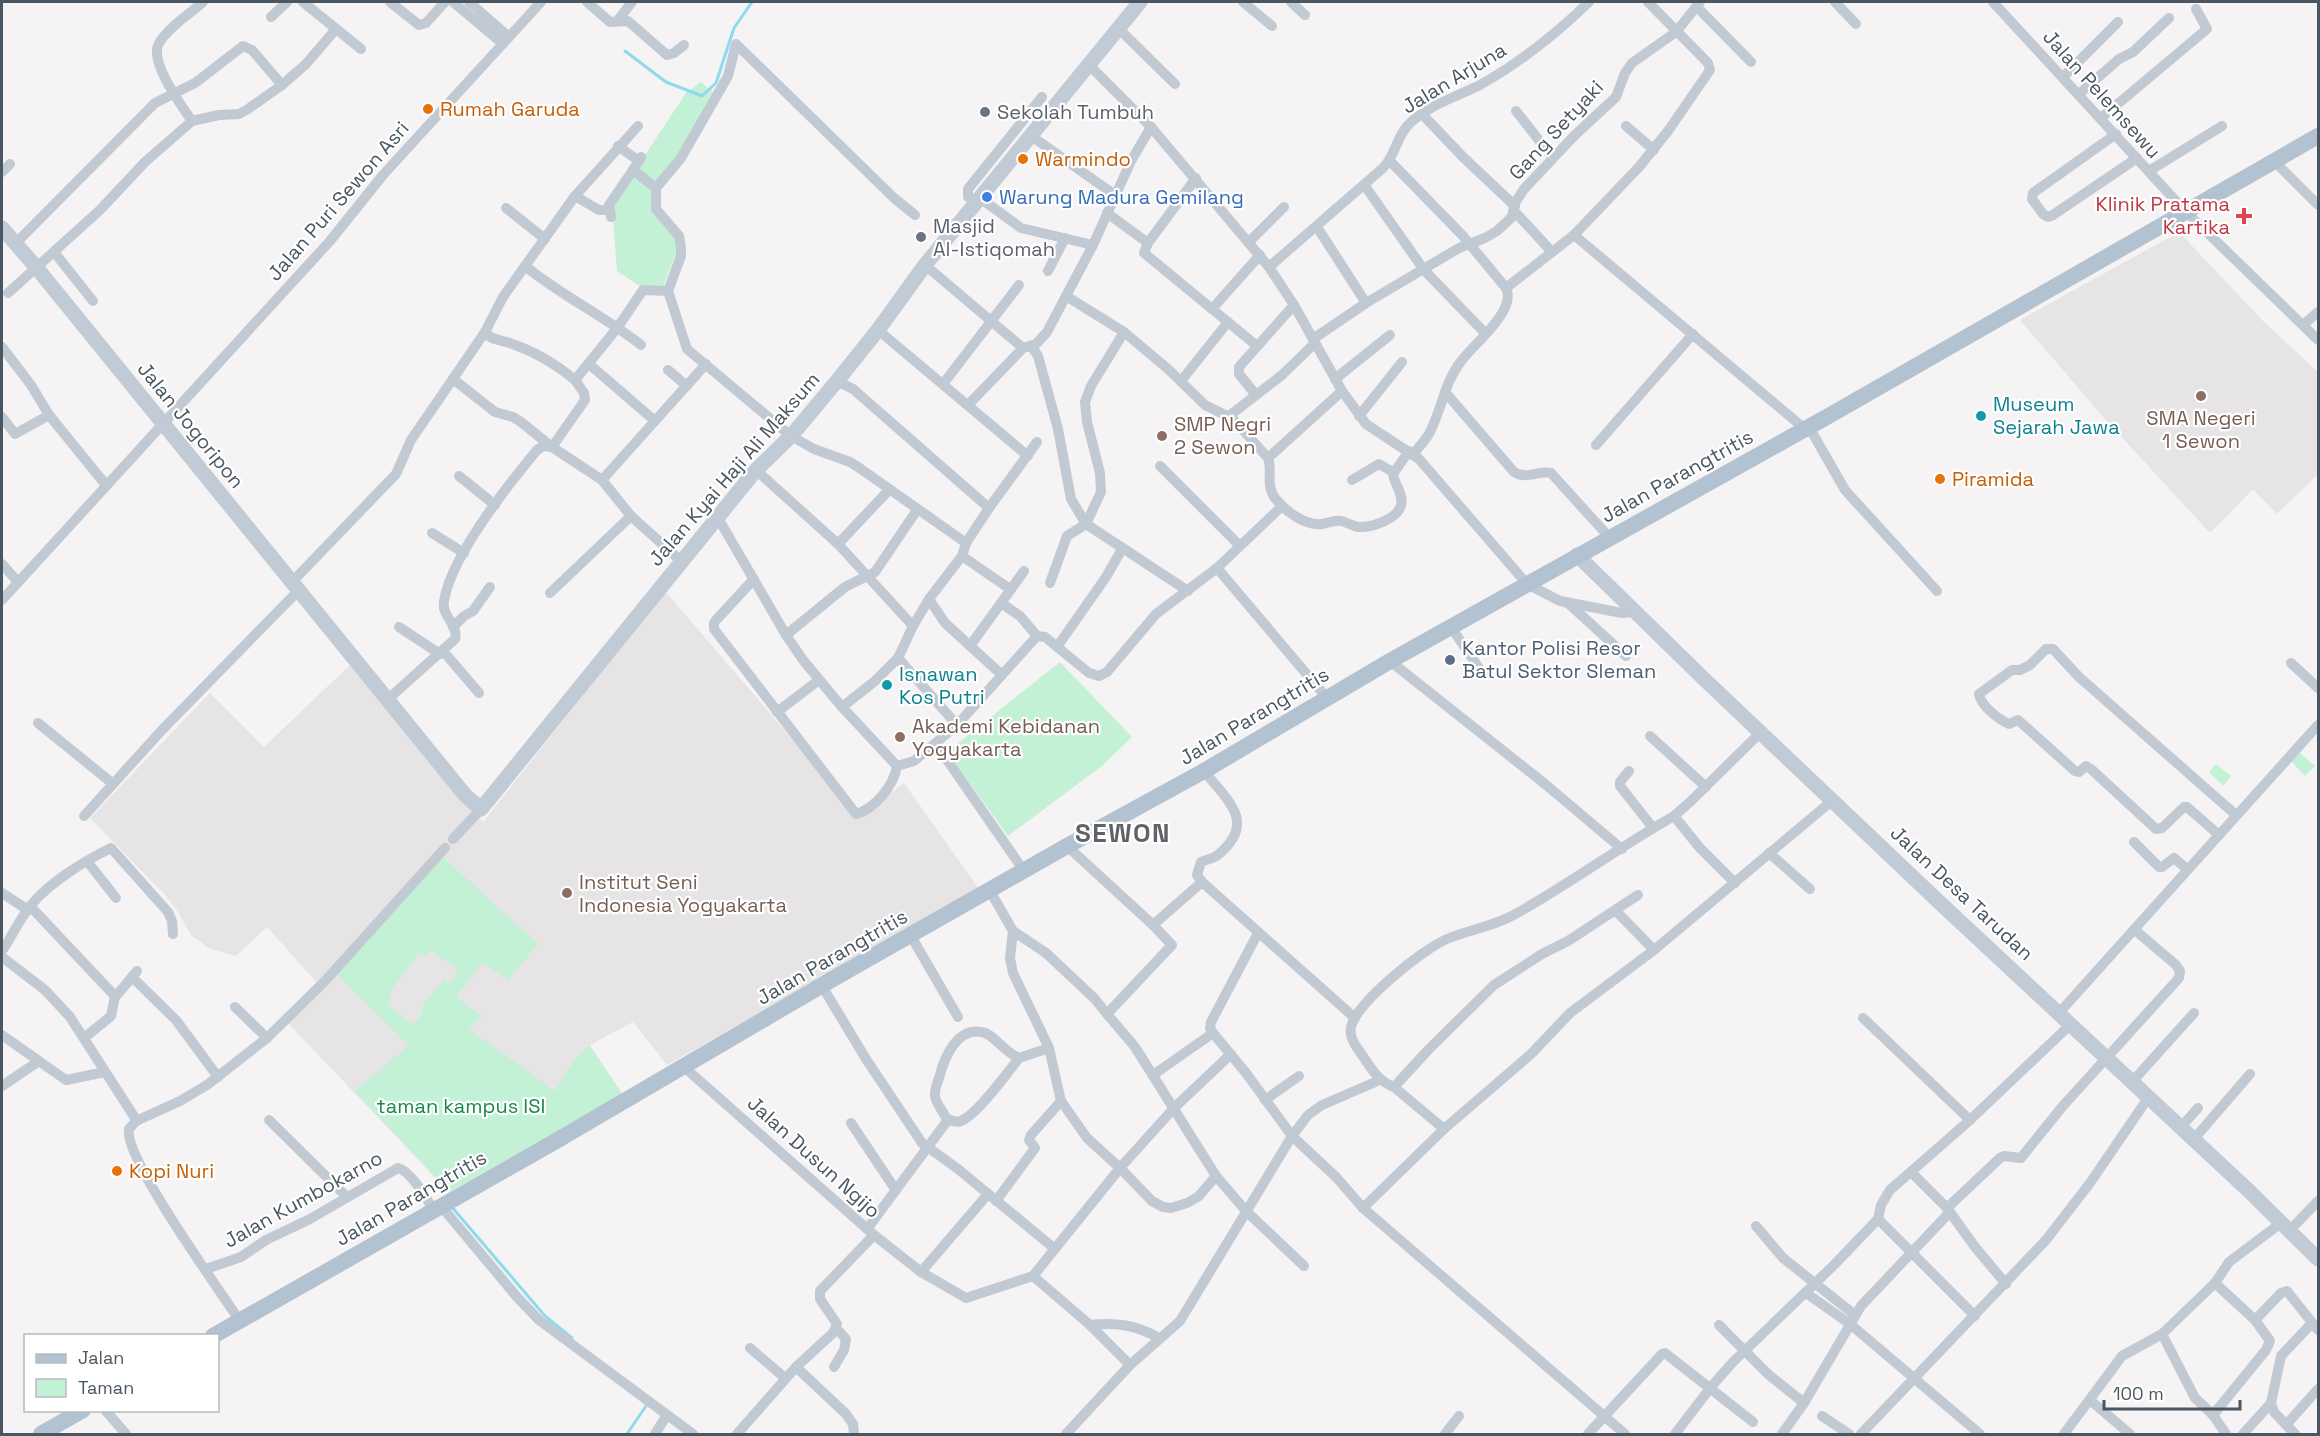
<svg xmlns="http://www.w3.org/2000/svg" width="2320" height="1436" font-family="'Space Grotesk',sans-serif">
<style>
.education{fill:#e6e4e5}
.green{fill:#c3f1d5;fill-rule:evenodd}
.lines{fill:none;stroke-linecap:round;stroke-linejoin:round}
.stream{stroke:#90daee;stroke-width:3}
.street{stroke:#c1cad2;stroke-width:10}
.secondary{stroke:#c1cbd6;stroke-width:15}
.primary{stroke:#b3c2d1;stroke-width:16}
.food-dot{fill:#e8710a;stroke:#fff;stroke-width:2}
.worship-dot{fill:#6b7280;stroke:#fff;stroke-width:2}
.shop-dot{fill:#3f7fe0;stroke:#fff;stroke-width:2}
.health-dot{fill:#e0444e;stroke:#fff;stroke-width:2}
.education-dot{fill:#8d6e63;stroke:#fff;stroke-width:2}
.culture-dot{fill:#0f9aa8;stroke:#fff;stroke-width:2}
.service-dot{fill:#5c6f8a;stroke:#fff;stroke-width:2}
.labels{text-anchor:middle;stroke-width:4.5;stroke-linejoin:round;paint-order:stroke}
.street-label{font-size:20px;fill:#4a5661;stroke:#fff}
.food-label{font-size:20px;fill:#c56008;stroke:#fff;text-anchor:start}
.worship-label{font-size:20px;fill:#5b616d;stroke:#fff;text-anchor:start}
.shop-label{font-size:20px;fill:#366cbe;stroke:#fff;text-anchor:start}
.health-label{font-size:20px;fill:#be3a42;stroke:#fff;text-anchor:end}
.culture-label{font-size:20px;fill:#0d838f;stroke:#fff;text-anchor:start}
.education-label{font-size:20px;fill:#785e54;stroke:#fff;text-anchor:start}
.service-label{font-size:20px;fill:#4e5e75;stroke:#fff;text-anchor:start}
.park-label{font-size:20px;fill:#17864f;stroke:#fff}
.district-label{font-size:26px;font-weight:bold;letter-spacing:1.5px;fill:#5f6368;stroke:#fff}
</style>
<rect width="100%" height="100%" fill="#f5f3f3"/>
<!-- education -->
<g class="education">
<path d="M2179 232 2263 321 2318 372V474L2277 514 2253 489 2210 533 2105 419 2020 320Z"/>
<path d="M665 591 859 817 904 783 979 889 667 1065 633 1022 590 1045 623 1095 449 1192 285 1020 319 985 267 927 236 956 210 949 191 935 178 912 166 896 90 818 210 693 264 747 351 664 483 822Z"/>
</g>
<!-- green -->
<g class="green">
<path d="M701 82 715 94 678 157 653 186 652 209 674 234 678 249 662 289 641 287 617 271 612 205 686 93Z"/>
<path d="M1060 662 1132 737 1103 765 1008 836 947 752Z"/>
<path d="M2299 752 2315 766 2305 776 2291 761Z"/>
<path d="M2216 764 2231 776 2223 786 2209 772Z"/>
<path d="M443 857 538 944 508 980 483 962 456 997 481 1016 469 1029 555 1091 573 1062 589 1045 623 1095 449 1192 355 1091 409 1045 337 974ZM431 950 458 970 449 983 444 979 420 1009 423 1012 413 1025 387 1004 392 996 389 993 419 953 425 957Z"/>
</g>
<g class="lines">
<!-- stream -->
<g class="stream">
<path d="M625 51 666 82 702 96 716 83 734 28 752 2"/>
<path d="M451 1206 545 1316 572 1338"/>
<path d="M627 1434 648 1403"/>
</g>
<!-- street -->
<g class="street">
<path d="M303 2 361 49"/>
<path d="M390 2 419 25 426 23 445 2"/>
<path d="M453 2 503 44"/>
<path d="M469 2 509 37"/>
<path d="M587 2 610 22 628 21 667 55 674 53 684 45"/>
<path d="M1243 2 1272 26"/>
<path d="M1291 2 1305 15"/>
<path d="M1835 2 1856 24"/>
<path d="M1993 2 2185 211 2318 340"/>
<path d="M1697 7 1751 62"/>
<path d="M271 17 287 2"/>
<path d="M618 20 632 2"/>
<path d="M1118 28 1175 84"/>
<path d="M1089 65 1151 127 1269 267 1294 305 1342 391 1366 424 1419 459 1527 584 1560 601 1622 613 1635 612"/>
<path d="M2063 77 2118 22"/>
<path d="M2079 94 2119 59 2133 52 2169 18"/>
<path d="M1516 111 1553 158"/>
<path d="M1422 114 1463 157 1515 206"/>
<path d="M2101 118 2207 29 2196 9"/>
<path d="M192 121C180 104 155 69 157 49 158 42 163 37 167 33 177 21 191 13 203 2"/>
<path d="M1626 126 1654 150"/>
<path d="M2116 134 2033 193 2032 199 2043 214 2048 217 2053 215 2137 158"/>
<path d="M1030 135 1115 195"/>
<path d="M618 146 639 161"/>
<path d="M641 157 633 170 656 188"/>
<path d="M1390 161 1463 236 1506 288C1517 310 1475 343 1462 360 1445 381 1442 408 1430 432 1426 440 1419 447 1413 454"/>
<path d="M2274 161 2318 205"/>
<path d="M2149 171 2222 126"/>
<path d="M2 172 10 164"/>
<path d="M1196 178 1148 243 1144 253 1257 346"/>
<path d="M1365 186 1424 270 1485 333"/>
<path d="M575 196 599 210H610"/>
<path d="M980 198 1021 228 1093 245"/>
<path d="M977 202 968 197V189L1042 97"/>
<path d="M506 208 545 239"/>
<path d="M1515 212 1552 252"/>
<path d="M1107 213 1148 243"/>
<path d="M915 215 894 198 736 44 728 76 681 158 656 188V209L679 236 681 248V256L668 291 687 349 791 436 814 449 850 462 861 469 966 543"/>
<path d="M611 217 609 205 633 170"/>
<path d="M1317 227 1366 303"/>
<path d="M1574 235 1805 429"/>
<path d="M1249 242 1284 207"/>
<path d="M16 243 155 103 195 83 243 46 252 50 282 85"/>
<path d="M54 252 93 301"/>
<path d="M925 265 1023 348"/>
<path d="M525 266C562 296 604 316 641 345"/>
<path d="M1269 267 1383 168C1396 155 1397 134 1411 122 1433 103 1456 97 1480 85 1521 62 1555 35 1589 2"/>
<path d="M1048 271 1065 238"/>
<path d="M1506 288 1574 235 1639 167 1668 131 1710 70 1708 63 1648 2"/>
<path d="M8 293 100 210 145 162 192 121 219 115 239 114 248 109 282 85 306 64 336 29"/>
<path d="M1066 296 1124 332 1168 369 1205 405 1233 419 1268 458C1273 472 1265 484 1275 498 1285 511 1305 526 1322 524 1328 523 1334 520 1341 521 1347 522 1352 526 1358 527 1371 528 1398 519 1401 505 1404 494 1394 484 1393 474L1409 451"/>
<path d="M1212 309 1260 255"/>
<path d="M2303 325 2318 312"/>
<path d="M878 330 1028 456"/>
<path d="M1313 339 1366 303 1459 248 1485 238 1497 231 1512 217 1515 203 1524 189 1575 135 1616 97 1625 73 1632 63 1676 32 1700 2"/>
<path d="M2 347 31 385 49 415 106 485"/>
<path d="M1032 347 1038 356 1058 429 1071 499 1086 524 1188 591"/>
<path d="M589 364 655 421"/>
<path d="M668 370 687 386"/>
<path d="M453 379 495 412 513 417 521 422 552 447 585 400 584 393 575 380 618 327 643 290 668 291"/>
<path d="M1335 379 1390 335"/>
<path d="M575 380C556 364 533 351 510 343 501 340 490 340 485 332L503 297 575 196 638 126"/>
<path d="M837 381 853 389 989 508"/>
<path d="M1181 381 1228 322"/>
<path d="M943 384 1019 285"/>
<path d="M1445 392 1514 472C1527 480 1538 470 1551 473L1609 537"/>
<path d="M1256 395 1239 374V367L1294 305"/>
<path d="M968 405 1023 348 1036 344 1047 332 1093 245 1131 161 1151 127"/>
<path d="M1229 416 1282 375 1315 343"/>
<path d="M1359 416 1402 362"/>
<path d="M2 417 15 434 49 415"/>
<path d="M1809 427 1845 490 1937 591"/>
<path d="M1596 445 1693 334"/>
<path d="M1268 458 1342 391"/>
<path d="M1160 466 1239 545"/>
<path d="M756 470 838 544 913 626"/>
<path d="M459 476 495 505"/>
<path d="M1352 480 1379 464 1393 472"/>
<path d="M718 518 786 635 803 660 842 707 897 766"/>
<path d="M432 533 464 553"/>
<path d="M838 544 889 490"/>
<path d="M962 556 1010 589"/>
<path d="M681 561 631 516 602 480 706 364"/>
<path d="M2 564 18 582"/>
<path d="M1217 568 1326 697"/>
<path d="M754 579 717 619 714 623V629L856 814C875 809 894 785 897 766L914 761 957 725 1037 636"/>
<path d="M292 582 396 474 411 440 485 332"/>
<path d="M1050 583 1067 536 1086 524 1101 492 1100 473 1087 422 1085 402 1091 386 1124 332"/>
<path d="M550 593 631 516"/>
<path d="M929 599 945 623 1002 675"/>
<path d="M2 600 330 241 383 175 541 2"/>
<path d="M1001 603 1020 616 1037 636 1045 637 1089 673 1099 676 1107 672 1156 614 1217 568 1282 506"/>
<path d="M1568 603 1626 656"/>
<path d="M399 627 440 654"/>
<path d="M453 627 464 616 473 611 490 587"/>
<path d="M1451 627 1483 674"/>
<path d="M786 635 845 587 875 572 917 510"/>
<path d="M970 646 1024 571"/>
<path d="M1057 647 1106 577 1122 549"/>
<path d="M443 651 479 693"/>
<path d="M898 658 957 725"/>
<path d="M1390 661 1545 784 1622 849"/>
<path d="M2291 663 2318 688"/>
<path d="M387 700 455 639C459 625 441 616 444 601 451 556 508 485 537 450L543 446 552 447 602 480"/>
<path d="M842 707 875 681 898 658 913 626 929 599 962 556 966 543 989 508 1037 442"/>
<path d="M777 712 819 680"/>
<path d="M38 723 112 783"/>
<path d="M1650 736 1706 787"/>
<path d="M936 744 1024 871"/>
<path d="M1204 771C1227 800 1257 822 1219 854 1214 859 1207 859 1201 862L1197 875 1202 882 1355 1018"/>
<path d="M1629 771 1620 782V786L1653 828"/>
<path d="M84 816 162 730 298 591"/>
<path d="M1674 816 1700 848 1735 883"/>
<path d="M2219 835 2187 807H2184L2162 828 2156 829 2091 769 2086 766 2079 772 2075 771 2018 720 2009 724C1998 719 1981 706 1979 694L2012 670H2020L2030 665 2046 649H2053L2079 677 2236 815"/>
<path d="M453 839 481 809"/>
<path d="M2134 842 2159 867H2162L2174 858 2187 869"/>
<path d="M1067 846 1153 925 1172 945 1107 1014"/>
<path d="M1769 853 1810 889"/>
<path d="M87 861 116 898"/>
<path d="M990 891 1013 931 1046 953 1095 999 1107 1014 1135 1047 1216 1176 1246 1211 1304 1266"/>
<path d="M2 893 28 910"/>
<path d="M1638 895 1568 941 1542 954 1494 985 1429 1049 1394 1087C1377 1081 1370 1066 1360 1052 1355 1045 1349 1037 1351 1027 1357 1002 1423 949 1447 939 1471 929 1496 926 1519 912 1572 882 1621 846 1674 816L1690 802 1761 732"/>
<path d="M30 906 114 995H117L137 971"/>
<path d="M1615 910 1654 950"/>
<path d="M1153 925 1202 882"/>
<path d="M1013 931 1010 958 1013 973 1049 1048 1061 1101 1087 1138 1120 1168 1152 1201 1163 1207 1171 1208 1187 1203 1199 1196 1216 1176"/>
<path d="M1258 933 1211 1022 1210 1029 1213 1033 1246 1073 1292 1136 1336 1177 1363 1208 1625 1434"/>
<path d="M911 936 958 1017"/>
<path d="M2 951C12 936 20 918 32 904 50 882 86 860 111 848L168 912 172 921 173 934"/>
<path d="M2 957 45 990 70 1017 137 1121"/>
<path d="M132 977 176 1020 218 1077"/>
<path d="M822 986 866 1059 922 1143 958 1169 1055 1249"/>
<path d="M235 1007 267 1038"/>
<path d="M2059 1013 2318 725"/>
<path d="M1863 1018 1970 1120"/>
<path d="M2 1035 66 1080 105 1072"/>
<path d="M84 1038 111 1016 115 996"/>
<path d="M684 1067 874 1235 921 1272 966 1298 1033 1276 1120 1168 1174 1108 1231 1054"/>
<path d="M1153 1075 1213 1033"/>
<path d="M2132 1082 2194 1013"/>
<path d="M2 1086 39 1061"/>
<path d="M1394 1087 1444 1129"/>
<path d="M1265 1100 1299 1076"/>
<path d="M948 1119C952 1121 956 1123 961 1121 977 1115 1008 1072 1019 1058"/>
<path d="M269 1120 347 1197"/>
<path d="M851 1123 895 1189"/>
<path d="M2181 1127 2198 1108"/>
<path d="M2194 1139 2250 1074"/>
<path d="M1911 1172 1947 1208 1975 1247 2006 1284"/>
<path d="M996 1201 1035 1148 1029 1140 1031 1135 1061 1101"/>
<path d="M441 1206 517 1297 539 1320 693 1434"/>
<path d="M1363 1208 1444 1129 1531 1054 1570 1013 1654 950 1833 800"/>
<path d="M1947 1208 2000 1158 2004 1156 2021 1158 2062 1107 2179 978 2180 971 2176 965 2135 930"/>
<path d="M1878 1219 1975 1316"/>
<path d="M1756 1226 1783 1258 1855 1315"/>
<path d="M867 1229 947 1121C945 1112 936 1105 935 1096 934 1091 937 1084 939 1078 944 1059 956 1027 982 1032 994 1034 1004 1052 1019 1058L1049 1048"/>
<path d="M2289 1231 2318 1201"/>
<path d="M206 1269 241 1257 266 1240 310 1219 398 1168C411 1171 426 1198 433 1209"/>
<path d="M921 1272 988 1194"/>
<path d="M1033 1276 1090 1325 1130 1365"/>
<path d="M1806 1293 1850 1324 1980 1434"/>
<path d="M239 1320C219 1289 123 1157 129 1129L136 1121 180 1101 207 1085 267 1038 325 981 445 848"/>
<path d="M2255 1320 2281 1293 2287 1291 2318 1330"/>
<path d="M1090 1325C1116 1322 1136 1325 1159 1338"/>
<path d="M1719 1325 1769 1375 1804 1403"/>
<path d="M2162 1334 2195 1398 2213 1415 2226 1434"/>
<path d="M750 1348 785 1378"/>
<path d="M796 1367 845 1413 853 1424 854 1434"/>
<path d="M834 1367 844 1350 846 1339 836 1328"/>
<path d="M2090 1400 2130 1434"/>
<path d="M105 1410 126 1434"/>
<path d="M2213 1415 2266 1350 2270 1341 2255 1320 2215 1283"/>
<path d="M1822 1416 1849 1434"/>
<path d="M2286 1425 2318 1389"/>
<path d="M655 1434 667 1415"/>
<path d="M737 1434 796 1367 833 1333 837 1324 820 1299V1291L874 1235"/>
<path d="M1066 1434 1130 1365 1180 1321 1292 1136 1308 1115 1322 1105 1380 1080"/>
<path d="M1445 1434 1459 1416"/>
<path d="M1588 1434 1662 1354 1665 1353 1753 1422"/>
<path d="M1675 1434 1711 1387 1733 1362 1834 1265 1878 1219 1881 1205 1890 1190 1970 1120 2071 1024"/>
<path d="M1782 1434 1804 1403 1861 1306 1950 1212"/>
<path d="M1861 1434 2046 1240 2090 1183 2148 1098"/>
<path d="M2064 1434 2122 1356 2162 1334 2215 1283 2229 1262 2281 1223"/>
<path d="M2243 1434 2271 1403"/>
<path d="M2295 1434 2274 1412 2271 1403 2281 1356 2312 1323"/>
</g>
<!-- secondary -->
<g class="secondary">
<path d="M2 228 36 267 465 795 481 809 756 470 791 436 837 381 878 330 925 265 1140 2"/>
<path d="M1577 555 1703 678 1939 902 2249 1191 2318 1259"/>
</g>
<!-- primary -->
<g class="primary">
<path d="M213 1336 556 1141 831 980 1067 846 1204 771 1390 661 1825 418 2318 136"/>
<path d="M41 1434 83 1410"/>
</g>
</g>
<!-- markers -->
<g class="food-dot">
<circle cx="428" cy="109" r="6"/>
<circle cx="1023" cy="159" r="6"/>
<circle cx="1940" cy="479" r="6"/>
<circle cx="117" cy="1171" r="6"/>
</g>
<g class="worship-dot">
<circle cx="985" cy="112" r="6"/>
<circle cx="921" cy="237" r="6"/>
</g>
<circle class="shop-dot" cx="987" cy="197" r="6"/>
<path class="health-dot" d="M2241 207h6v6h6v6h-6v6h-6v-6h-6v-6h6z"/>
<g class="education-dot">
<circle cx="2201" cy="396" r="6"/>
<circle cx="1162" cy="436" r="6"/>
<circle cx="900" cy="737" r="6"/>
<circle cx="567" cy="893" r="6"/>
</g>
<g class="culture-dot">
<circle cx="1981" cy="416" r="6"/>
<circle cx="887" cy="685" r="6"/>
</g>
<circle class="service-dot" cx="1450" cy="660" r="6"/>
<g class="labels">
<!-- street labels -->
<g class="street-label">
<text transform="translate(1454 78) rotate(-31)" y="7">Jalan Arjuna</text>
<text transform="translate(2102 94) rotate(48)" y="7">Jalan Pelemsewu</text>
<text transform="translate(1556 130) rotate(-47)" y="7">Gang Setyaki</text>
<text transform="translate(338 201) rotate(-49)" y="7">Jalan Puri Sewon Asri</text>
<text transform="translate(191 425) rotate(51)" y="7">Jalan Jogoripon</text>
<text transform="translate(734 469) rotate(-49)" y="7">Jalan Kyai Haji Ali Maksum</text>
<text transform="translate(1677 476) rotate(-29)" y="7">Jalan Parangtritis</text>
<text transform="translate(1254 716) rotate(-31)" y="7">Jalan Parangtritis</text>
<text transform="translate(1962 893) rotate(43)" y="7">Jalan Desa Tarudan</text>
<text transform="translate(832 957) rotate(-30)" y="7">Jalan Parangtritis</text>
<text transform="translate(814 1157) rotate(42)" y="7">Jalan Dusun Ngijo</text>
<text transform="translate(411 1198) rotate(-30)" y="7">Jalan Parangtritis</text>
<text transform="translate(303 1199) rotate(-29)" y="7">Jalan Kumbokarno</text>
</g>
<!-- food labels -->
<g class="food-label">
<text x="440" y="116">Rumah Garuda</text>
<text x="1035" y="166">Warmindo</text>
<text x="1952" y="486">Piramida</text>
<text x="129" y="1178">Kopi Nuri</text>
</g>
<!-- worship labels -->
<g class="worship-label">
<text x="997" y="119">Sekolah Tumbuh</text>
<text x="933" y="233">Masjid<tspan x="933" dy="23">Al-Istiqomah</tspan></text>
</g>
<!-- shop labels -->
<g class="shop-label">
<text x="999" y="204">Warung Madura Gemilang</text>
</g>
<!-- health labels -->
<g class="health-label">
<text x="2230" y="211">Klinik Pratama<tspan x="2230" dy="23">Kartika</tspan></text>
</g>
<!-- culture labels -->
<g class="culture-label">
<text x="1993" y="411">Museum<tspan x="1993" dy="23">Sejarah Jawa</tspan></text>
<text x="899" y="681">Isnawan<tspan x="899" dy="23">Kos Putri</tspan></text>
</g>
<!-- education labels -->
<g class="education-label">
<text x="2201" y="425" text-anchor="middle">SMA Negeri<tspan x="2201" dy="23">1 Sewon</tspan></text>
<text x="1174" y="431">SMP Negri<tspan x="1174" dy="23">2 Sewon</tspan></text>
<text x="912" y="733">Akademi Kebidanan<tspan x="912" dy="23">Yogyakarta</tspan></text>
<text x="579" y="889">Institut Seni<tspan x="579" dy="23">Indonesia Yogyakarta</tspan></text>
</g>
<!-- service labels -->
<g class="service-label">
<text x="1462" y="655">Kantor Polisi Resor<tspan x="1462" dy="23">Batul Sektor Sleman</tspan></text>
</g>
<!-- park labels -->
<g class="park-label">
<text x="461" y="1113">taman kampus ISI</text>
</g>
<!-- district labels -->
<g class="district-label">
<text x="1123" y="842">SEWON</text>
</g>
</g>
<!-- border -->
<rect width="2320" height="1436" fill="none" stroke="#4a5661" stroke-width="6"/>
<!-- legend -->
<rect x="24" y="1334" width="195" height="78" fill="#ffffff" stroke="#b7bbc0" stroke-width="1.5"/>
<rect x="36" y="1354" width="30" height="9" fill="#b3c2d1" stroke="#b7bbc0" stroke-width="1.5"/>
<text x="78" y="1364" font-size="18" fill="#4a5661">Jalan</text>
<rect x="36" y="1379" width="30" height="18" fill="#c3f1d5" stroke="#b7bbc0" stroke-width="1.5"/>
<text x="78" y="1394" font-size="18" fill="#4a5661">Taman</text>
<!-- scale -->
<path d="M2104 1400v9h136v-9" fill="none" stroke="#4a5661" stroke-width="3"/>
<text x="2113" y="1400" font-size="18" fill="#4a5661" stroke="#ffffff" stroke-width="4.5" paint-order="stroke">100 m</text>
</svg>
